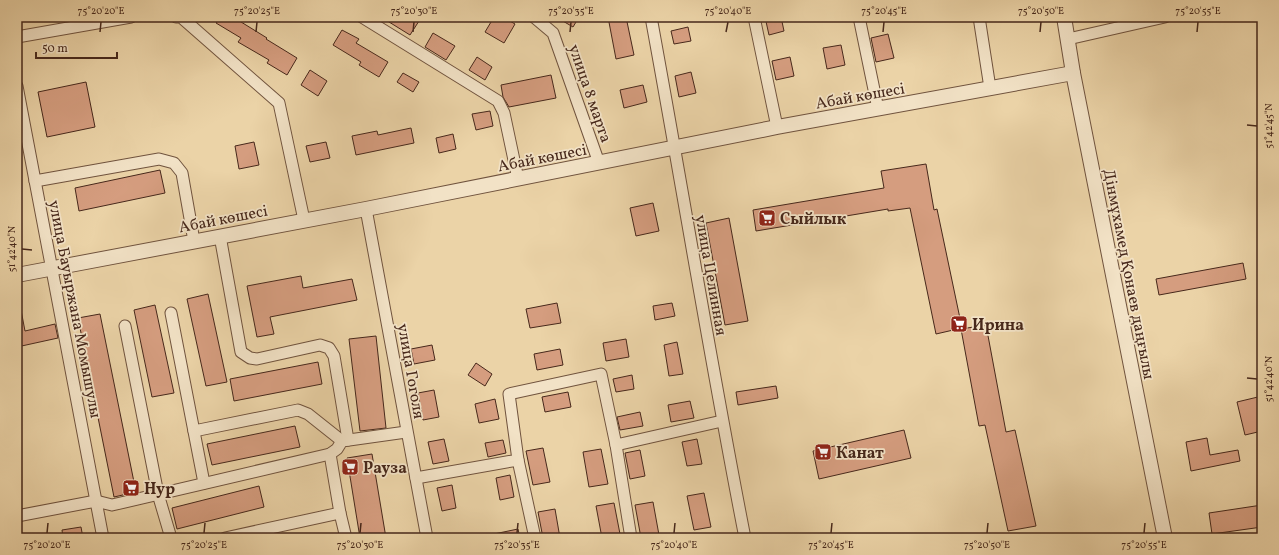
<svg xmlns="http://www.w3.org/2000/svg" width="1279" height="555" font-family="Vollkorn,serif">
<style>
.building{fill:#d59d7f;stroke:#47281b}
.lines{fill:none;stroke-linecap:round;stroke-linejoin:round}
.minor-casing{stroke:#70533e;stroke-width:13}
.tertiary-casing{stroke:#70533e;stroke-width:16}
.minor{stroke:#f2e2c6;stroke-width:11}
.tertiary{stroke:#f2e2c6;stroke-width:14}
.ticks{fill:none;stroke:#47281b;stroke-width:1.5}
.labels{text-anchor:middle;stroke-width:3.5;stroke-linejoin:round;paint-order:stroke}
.street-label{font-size:16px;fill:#47281b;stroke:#f2e2c6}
.poi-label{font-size:16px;font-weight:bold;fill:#47281b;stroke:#f2e2c6;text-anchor:start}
.neatline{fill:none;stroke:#47281b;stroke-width:1.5}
.ticks-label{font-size:10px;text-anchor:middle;fill:#47281b}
</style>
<rect width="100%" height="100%" fill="#ebd3a7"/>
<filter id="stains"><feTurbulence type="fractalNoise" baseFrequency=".005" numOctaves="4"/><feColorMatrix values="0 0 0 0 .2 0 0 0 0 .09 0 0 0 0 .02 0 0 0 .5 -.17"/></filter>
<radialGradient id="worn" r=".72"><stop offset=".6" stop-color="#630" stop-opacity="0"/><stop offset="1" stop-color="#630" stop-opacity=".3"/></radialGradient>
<!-- building -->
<g class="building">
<path d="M220 17H233L267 38 266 39 297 58 287 75 267 63 269 60 238 42 241 38 216 23Z"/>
<path d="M381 17H413L419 21 410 35Z"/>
<path d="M494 17H503L515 24 504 43 485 32Z"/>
<path d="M556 17H579L573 27Z"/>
<path d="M608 17H626L634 55 616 59Z"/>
<path d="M765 17H781L784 31 769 35Z"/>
<path d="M688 27 691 41 674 44 671 31Z"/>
<path d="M342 30 359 39 356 43 388 62 379 77 359 65 361 62 333 45Z"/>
<path d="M433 33 455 46 446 60 425 47Z"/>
<path d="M888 34 894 58 876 62 871 38Z"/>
<path d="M841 45 845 65 827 69 823 48Z"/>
<path d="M477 57 492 67 485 80 469 70Z"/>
<path d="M790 57 794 76 776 80 772 61Z"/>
<path d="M310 70 327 81 318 96 301 85Z"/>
<path d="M691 72 696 93 679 97 675 76Z"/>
<path d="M403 73 419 82 413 92 397 82Z"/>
<path d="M551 75 556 98 509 107 503 97 501 85Z"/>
<path d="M86 82 95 127 47 137 38 92Z"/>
<path d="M643 85 647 102 624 108 620 90Z"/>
<path d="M490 111 493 126 476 130 472 114Z"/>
<path d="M411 128 414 143 356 155 352 136 377 131 378 135Z"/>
<path d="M453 134 456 149 439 153 436 138Z"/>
<path d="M254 142 259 165 239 169 235 146Z"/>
<path d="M326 142 330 158 310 162 306 146Z"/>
<path d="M926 164 934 210 937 209 962 328 936 334 910 208 888 211V209L756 231 753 210 884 188 881 171Z"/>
<path d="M160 170 165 193 79 211 75 188Z"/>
<path d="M653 203 659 231 636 236 630 208Z"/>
<path d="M729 218 748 321 725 325 706 223Z"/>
<path d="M1243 263 1246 279 1159 295 1156 279Z"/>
<path d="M301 276 303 288 352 279 357 300 270 317 274 334 257 337 247 286Z"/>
<path d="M208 294 227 382 206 386 187 299Z"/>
<path d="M557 303 561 323 530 328 526 309Z"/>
<path d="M672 303 675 316 655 320 653 306Z"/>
<path d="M155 305 174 393 152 397 134 310Z"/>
<path d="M21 310 25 331 55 324 58 338 17 347V311Z"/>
<path d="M100 314 136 492 114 497 78 318Z"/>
<path d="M986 325 1006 432 1015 430 1036 526 1008 531 985 425 979 426 961 329Z"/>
<path d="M376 336 386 428 360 431 349 339Z"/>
<path d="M626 339 629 357 606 361 603 343Z"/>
<path d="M677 342 683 374 669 376 664 345Z"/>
<path d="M432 345 435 360 414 364 411 349Z"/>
<path d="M560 349 563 365 537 370 534 354Z"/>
<path d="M318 362 322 384 234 401 230 379Z"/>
<path d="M476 363 492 374 485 386 468 375Z"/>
<path d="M632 375 634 389 616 392 613 379Z"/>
<path d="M776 386 778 398 738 405 736 392Z"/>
<path d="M434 390 439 417 423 420 418 393Z"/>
<path d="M568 392 571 407 545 412 542 397Z"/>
<path d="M1262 396V431L1245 435 1237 402Z"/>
<path d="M495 399 499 419 479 423 475 404Z"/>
<path d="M690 401 694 418 671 422 668 405Z"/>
<path d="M640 412 643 426 620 430 617 417Z"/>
<path d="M295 426 300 447 212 465 207 444Z"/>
<path d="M904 430 911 458 819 479 813 451Z"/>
<path d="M1207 438 1210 455 1238 450 1240 461 1191 471 1186 442Z"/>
<path d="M444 439 449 461 433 464 428 442Z"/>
<path d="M697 439 702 464 687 466 682 442Z"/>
<path d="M503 440 506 453 488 457 485 443Z"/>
<path d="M543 448 550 482 533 485 526 451Z"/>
<path d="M601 449 608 484 589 487 583 452Z"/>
<path d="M640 450 645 476 630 479 625 453Z"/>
<path d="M372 454 386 538H360L347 458Z"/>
<path d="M510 475 514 497 500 500 496 478Z"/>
<path d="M452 485 456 508 442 511 437 488Z"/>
<path d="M259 486 264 507 177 529 172 508Z"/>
<path d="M704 493 711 527 694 530 687 496Z"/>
<path d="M653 502 659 535 641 538 635 505Z"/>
<path d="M614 503 620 534 602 538 596 506Z"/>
<path d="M1262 505V527L1212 534 1209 513Z"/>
<path d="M555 509 560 538H543L538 512Z"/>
<path d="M81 527 83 538H63L62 530Z"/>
<path d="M518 529 520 538H494V534Z"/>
</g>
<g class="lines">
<!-- minor casing -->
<g class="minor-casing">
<g id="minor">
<path d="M176 17H181L279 103 304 220"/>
<path d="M362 17 498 101 504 113 518 179"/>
<path d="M534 17 553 33 599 163"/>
<path d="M651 17C683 191 711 365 745 538"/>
<path d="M754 17 777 127"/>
<path d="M859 17 878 109"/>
<path d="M979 17 990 88"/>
<path d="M17 37 131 17"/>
<path d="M1068 39 1165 17"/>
<path d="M17 86 103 538"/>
<path d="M35 181 159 159 174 163 182 173 194 241"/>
<path d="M366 209 427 538"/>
<path d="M220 236 241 352 250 358 257 359 320 345 329 348 334 356 348 440"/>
<path d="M171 313 204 483"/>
<path d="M125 326 158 494 171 538"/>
<path d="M194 431 298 410 308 414 342 441"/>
<path d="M616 445 631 538"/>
<path d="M330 454 340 513 346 538"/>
<path d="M518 460 535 538"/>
<path d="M416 478 518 460 509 394 601 374 616 445 722 421"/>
<path d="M17 516 96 501 112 505 330 454 337 449 342 441 406 432"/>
<path d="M225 538 340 513"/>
</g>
</g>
<!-- tertiary casing -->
<g class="tertiary-casing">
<g id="tertiary">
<path d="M1064 17 1073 73 1165 538"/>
<path d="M17 275 366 209 777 127 1073 73"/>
</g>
</g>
<!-- minor -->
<use href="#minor" class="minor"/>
<!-- tertiary -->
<use href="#tertiary" class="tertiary"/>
</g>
<!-- ticks -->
<path class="ticks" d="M100 32 101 22M256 32 257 22M413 32 414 22M570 32 571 22M726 32 728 22M883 32 884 22M1040 32 1041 22M1197 32 1198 22M1247 125 1257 126M22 249 32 250M1247 378 1257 379M47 533 48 523M204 533 205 523M360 533 361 523M517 533 518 523M674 533 675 523M831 533 832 523M987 533 988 523M1144 533 1145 523"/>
<!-- icons -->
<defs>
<g id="supermarket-square" transform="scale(0.9)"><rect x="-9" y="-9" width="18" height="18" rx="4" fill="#8f2418" stroke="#f2e2c6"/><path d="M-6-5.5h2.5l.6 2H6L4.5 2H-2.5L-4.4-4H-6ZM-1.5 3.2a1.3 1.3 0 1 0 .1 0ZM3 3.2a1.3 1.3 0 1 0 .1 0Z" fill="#fff"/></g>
</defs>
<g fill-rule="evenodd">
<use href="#supermarket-square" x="767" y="218"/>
<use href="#supermarket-square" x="959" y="324"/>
<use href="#supermarket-square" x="823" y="452"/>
<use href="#supermarket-square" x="350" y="467"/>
<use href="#supermarket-square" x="131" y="488"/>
</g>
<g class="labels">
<!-- street labels -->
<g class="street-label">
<text transform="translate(591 93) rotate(71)" y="6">улица 8 марта</text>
<text transform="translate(860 95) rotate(-10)" y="6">Абай көшесі</text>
<text transform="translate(542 157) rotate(-11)" y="6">Абай көшесі</text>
<text transform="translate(223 218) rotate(-11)" y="6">Абай көшесі</text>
<text transform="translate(1130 274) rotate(79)" y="6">Дінмұхамед Қонаев даңғылы</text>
<text transform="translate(712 275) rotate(80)" y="6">улица Целинная</text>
<text transform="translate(76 309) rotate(79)" y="6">улица Бауыржана Момышулы</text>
<text transform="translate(412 371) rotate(80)" y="6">улица Гоголя</text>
</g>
<!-- poi labels -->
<g class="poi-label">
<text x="780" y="224">Сыйлык</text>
<text x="972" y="330">Ирина</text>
<text x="836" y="458">Канат</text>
<text x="363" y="473">Рауза</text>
<text x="144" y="494">Нур</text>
</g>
</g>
<!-- margin -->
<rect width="1279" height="555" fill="none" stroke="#ebd3a7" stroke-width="44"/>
<!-- scale -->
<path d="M36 52v6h81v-6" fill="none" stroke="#47281b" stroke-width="2"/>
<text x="42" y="52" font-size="12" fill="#47281b" stroke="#f2e2c6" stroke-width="3" paint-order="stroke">50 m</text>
<rect x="22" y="22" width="1235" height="511" class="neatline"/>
<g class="ticks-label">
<text x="101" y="14">75°20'20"E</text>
<text x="257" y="14">75°20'25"E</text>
<text x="414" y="14">75°20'30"E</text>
<text x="571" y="14">75°20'35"E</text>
<text x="728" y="14">75°20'40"E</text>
<text x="884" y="14">75°20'45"E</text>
<text x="1041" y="14">75°20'50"E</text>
<text x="1198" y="14">75°20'55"E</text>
<text transform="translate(1268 126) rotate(-90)" y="4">51°42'45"N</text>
<text transform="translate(11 249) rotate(-90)" y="4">51°42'40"N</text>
<text transform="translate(1268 379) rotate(-90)" y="4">51°42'40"N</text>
<text x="47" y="548">75°20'20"E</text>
<text x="204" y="548">75°20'25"E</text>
<text x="360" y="548">75°20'30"E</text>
<text x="517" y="548">75°20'35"E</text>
<text x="674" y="548">75°20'40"E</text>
<text x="831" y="548">75°20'45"E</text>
<text x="987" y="548">75°20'50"E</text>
<text x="1144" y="548">75°20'55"E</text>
</g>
<rect width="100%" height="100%" filter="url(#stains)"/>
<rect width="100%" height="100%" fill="url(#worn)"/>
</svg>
